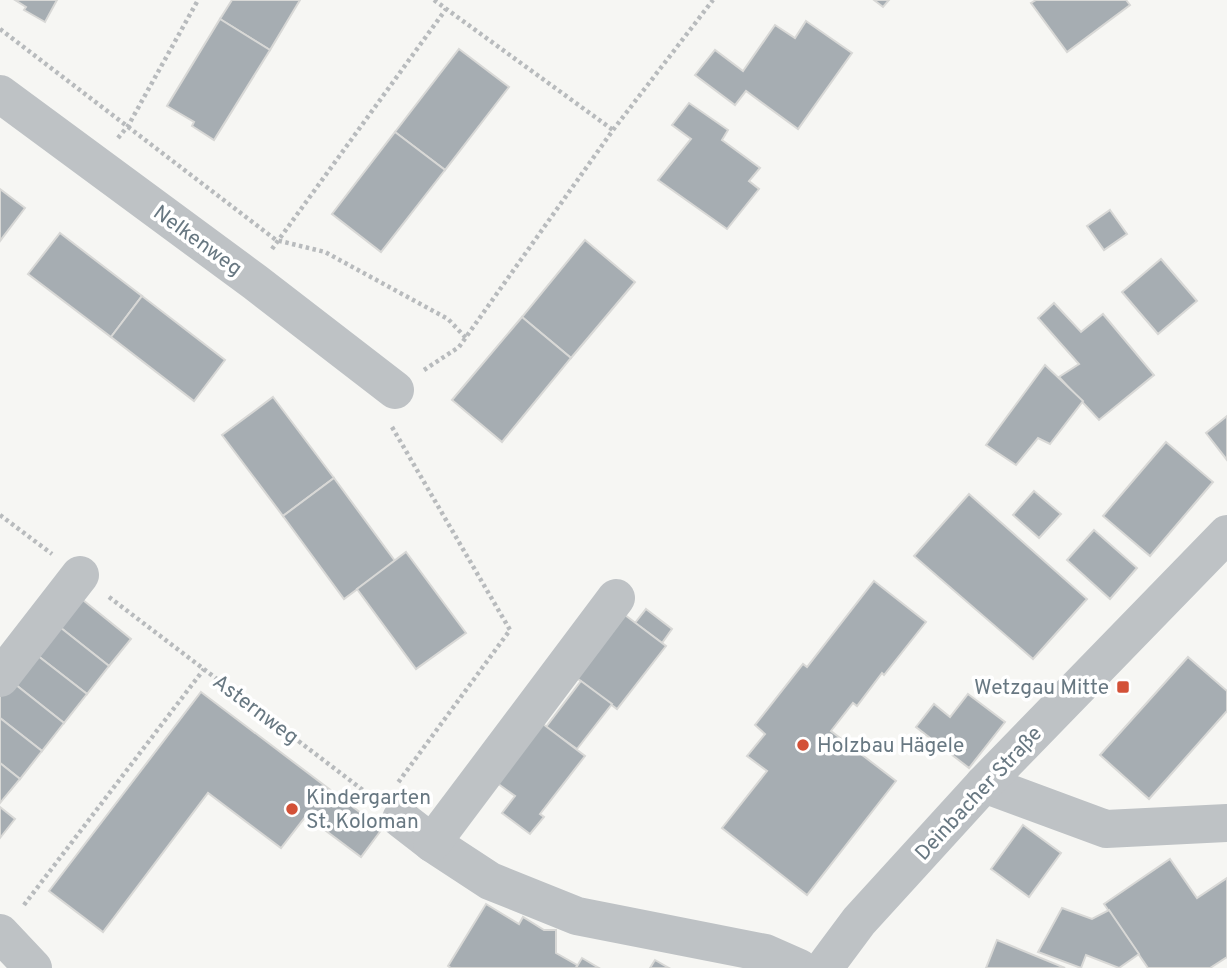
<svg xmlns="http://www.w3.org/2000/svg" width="1227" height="968" font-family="Overpass,sans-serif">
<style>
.building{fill:#a6adb2;stroke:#d8d8d6;stroke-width:2}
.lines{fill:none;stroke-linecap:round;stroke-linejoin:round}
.path{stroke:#b8bbbd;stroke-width:4.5;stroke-dasharray:3.5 3.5;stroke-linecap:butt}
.minor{stroke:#bec2c5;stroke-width:38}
.poi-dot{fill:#d35137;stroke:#fff;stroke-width:2.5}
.labels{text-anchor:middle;stroke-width:7;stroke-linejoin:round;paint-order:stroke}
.street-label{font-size:21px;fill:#687882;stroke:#fff}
.poi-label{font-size:21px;fill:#687882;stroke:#fff;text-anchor:start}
</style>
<rect width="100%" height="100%" fill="#f6f6f3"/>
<!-- building -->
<g class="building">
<path d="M15 0H57L45 22 24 10 26 7Z"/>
<path d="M232 0H300L270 50 220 19Z"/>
<path d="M874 0H889L883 7Z"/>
<path d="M1036 0H1126L1130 5 1067 52 1031 3Z"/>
<path d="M220 19 270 50 214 140 192 126 194 122 167 106Z"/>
<path d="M806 21 852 53 798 129 746 91 735 105 695 75 715 50 743 71 775 25 795 38Z"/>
<path d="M459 49 509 87 445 170 395 132Z"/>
<path d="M689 103 728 130 722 140 760 168 749 181 759 189 727 229 658 180 691 139 672 125Z"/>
<path d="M395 132 445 170 381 252 332 214Z"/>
<path d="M0 189 25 208 0 241Z"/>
<path d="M1110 210 1127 234 1104 250 1087 226Z"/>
<path d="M60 233 142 296 111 337 28 274Z"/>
<path d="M585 240 635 282 571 358 522 317Z"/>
<path d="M1161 259 1197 301 1158 334 1122 292Z"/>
<path d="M142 296 225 360 194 401 111 337Z"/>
<path d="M1054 303 1081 332 1103 314 1154 375 1099 420 1059 377 1079 364 1038 318Z"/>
<path d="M522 317 571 358 502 442 452 400Z"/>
<path d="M1045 365 1083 401 1050 444 1038 438 1016 465 986 445Z"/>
<path d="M273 397 334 478 283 516 222 435Z"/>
<path d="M1227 416V460L1206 433Z"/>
<path d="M1166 442 1213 482 1150 556 1103 516Z"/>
<path d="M334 478 395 561 344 599 283 516Z"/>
<path d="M1034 491 1061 514 1039 538 1013 515Z"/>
<path d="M969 494 1087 599 1033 659 914 556Z"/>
<path d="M1094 530 1137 568 1110 599 1067 560Z"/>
<path d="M406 552 466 633 416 669 357 589Z"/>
<path d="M874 581 926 622 884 675 882 673 857 706 853 703 831 731 896 781 807 895 722 828 767 771 747 756 765 734 755 725 803 664 807 667Z"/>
<path d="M78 596 131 639 109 666 56 624Z"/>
<path d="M646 609 672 629 662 643 635 623Z"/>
<path d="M621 612 666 646 617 709 573 675Z"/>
<path d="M56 624 109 666 87 694 33 652Z"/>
<path d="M33 652 87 694 64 723 11 681Z"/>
<path d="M1188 657 1227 691V711L1149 799 1100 755Z"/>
<path d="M11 681 64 723 42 751 0 718V695Z"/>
<path d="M581 681 612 704 577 749 546 727Z"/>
<path d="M201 692 382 829 361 857 306 816 281 848 208 793 103 932 49 891Z"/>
<path d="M968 694 1005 722 969 768 916 727 934 704 950 717Z"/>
<path d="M0 718 42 751 20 779 0 763Z"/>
<path d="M543 724 585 756 540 814 544 817 530 834 502 813 515 796 497 783Z"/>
<path d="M0 763 20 779 0 803Z"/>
<path d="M0 807 15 819 0 838Z"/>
<path d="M1023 825 1061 853 1029 897 991 869Z"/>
<path d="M1170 859 1197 898 1227 878V957L1210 968H1148L1104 904Z"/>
<path d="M486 904 519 924 523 917 544 930H556V953L577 965 576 968H451L448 966Z"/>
<path d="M1062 908 1092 919 1109 910 1139 954 1119 968 1086 955 1081 968 1038 952Z"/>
<path d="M997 940 1065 968H986Z"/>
<path d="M582 958 599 968H576Z"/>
<path d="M655 960 669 968H650Z"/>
</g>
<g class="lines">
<!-- path -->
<g class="path">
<path d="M434 0 613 130"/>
<path d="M0 29 276 240 325 252 448 319 466 338"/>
<path d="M118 138 128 126 198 0"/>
<path d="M272 249 446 9"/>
<path d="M424 370 459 347 613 130 713 0"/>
<path d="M392 427 510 630 397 784"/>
<path d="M0 515 52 554"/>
<path d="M109 597 372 797"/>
<path d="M24 905 204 669"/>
</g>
<!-- minor -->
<g class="minor">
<path d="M0 94 255 282 395 390"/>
<path d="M0 678 80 575"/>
<path d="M984 784 1106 829 1227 823"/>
<path d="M401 819 432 843 490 881 577 916 765 953 799 968"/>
<path d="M432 843 616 598"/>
<path d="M0 933 33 968"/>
<path d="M824 968 859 921 984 784 1227 534"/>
</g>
</g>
<!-- markers -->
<g class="poi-dot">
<rect x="1116" y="680" width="14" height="14" rx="3.5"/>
<circle cx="803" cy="745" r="7"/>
<circle cx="292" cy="809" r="7"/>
</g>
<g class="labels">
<!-- street labels -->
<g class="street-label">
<text transform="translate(198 240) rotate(36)" y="7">Nelkenweg</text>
<text transform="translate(256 709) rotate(37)" y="7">Asternweg</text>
<text transform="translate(978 793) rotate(-47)" y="7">Deinbacher Straße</text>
</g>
<!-- poi labels -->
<g class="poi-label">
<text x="1109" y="694" text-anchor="end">Wetzgau Mitte</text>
<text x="817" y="752">Holzbau Hägele</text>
<text x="306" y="804">Kindergarten<tspan x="306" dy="24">St. Koloman</tspan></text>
</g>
</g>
</svg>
